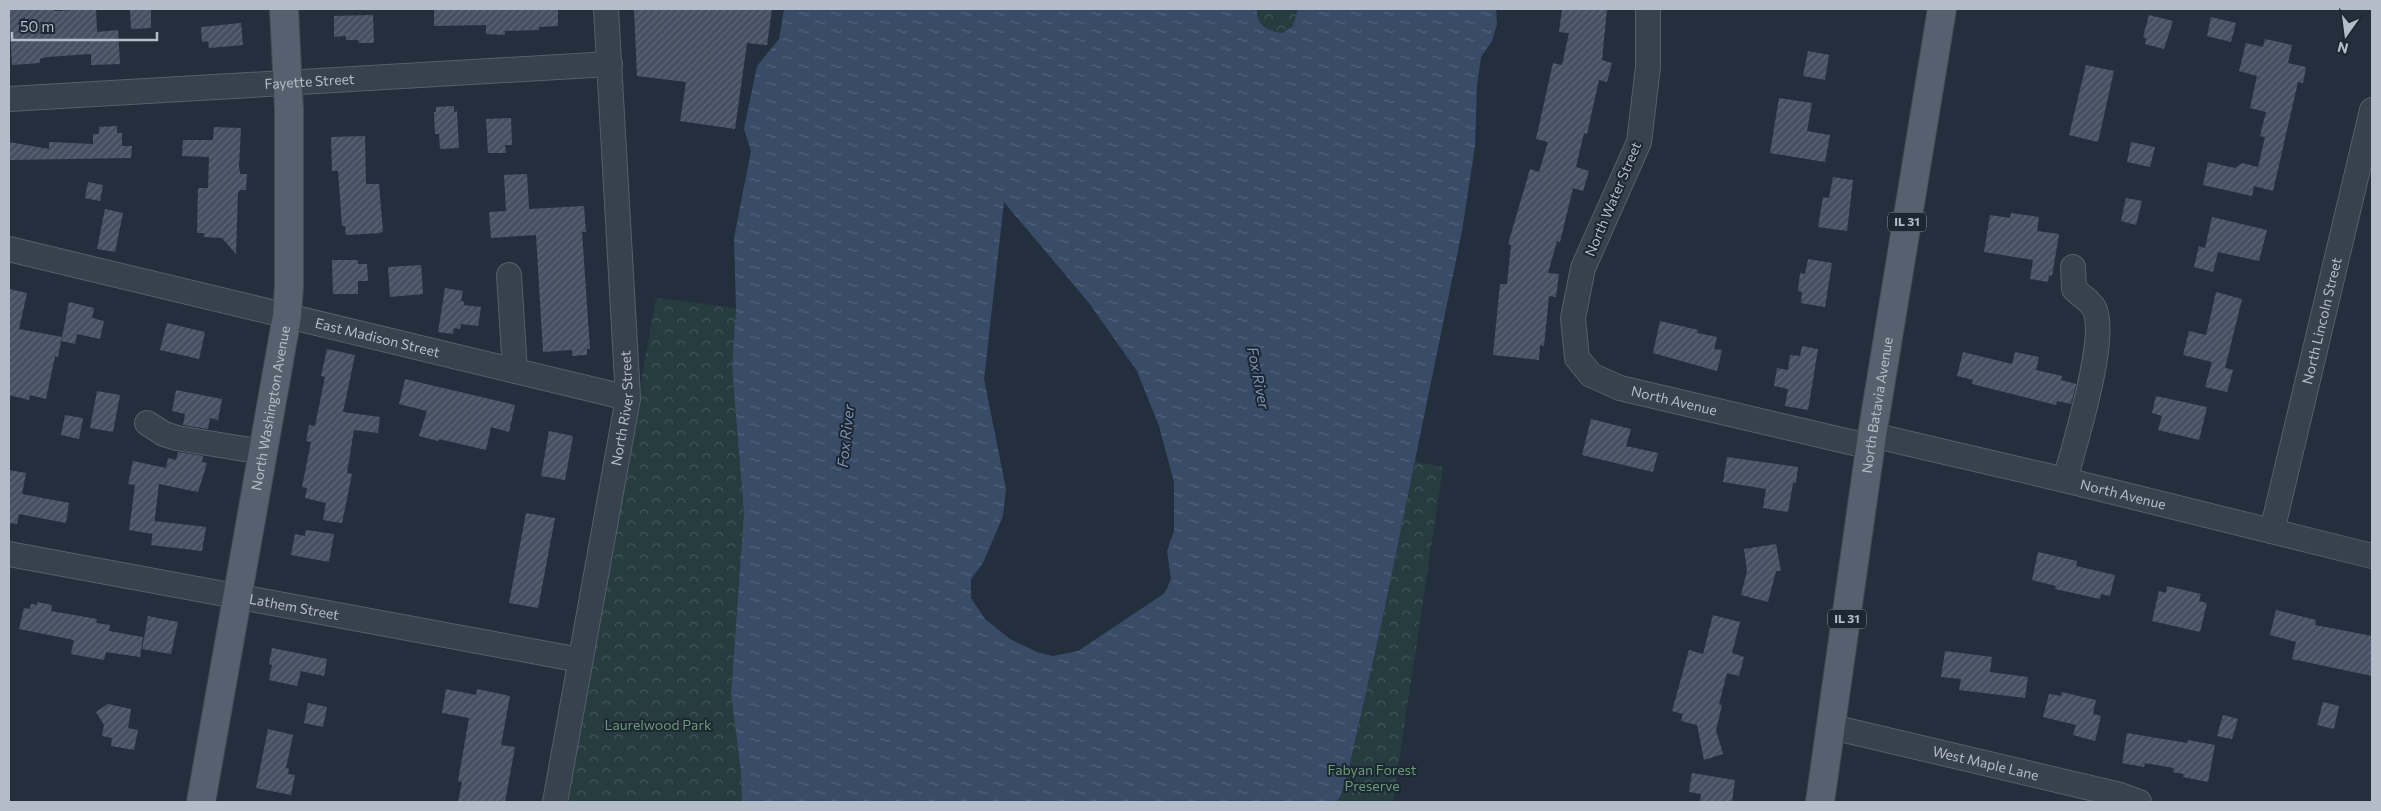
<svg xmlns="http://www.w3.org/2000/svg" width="2381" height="811" font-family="Commissioner,sans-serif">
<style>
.park{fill:url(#park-crowns)}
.water{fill:url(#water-ripples);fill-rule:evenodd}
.building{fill:url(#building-hatch)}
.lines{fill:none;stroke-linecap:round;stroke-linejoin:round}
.minor-casing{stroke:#565f6c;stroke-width:26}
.major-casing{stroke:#414a57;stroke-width:30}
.minor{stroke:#38414e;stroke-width:24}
.major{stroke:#56606e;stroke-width:28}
.labels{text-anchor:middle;stroke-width:4;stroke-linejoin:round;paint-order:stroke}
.shield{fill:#1d2633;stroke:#878f9c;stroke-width:1}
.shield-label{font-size:12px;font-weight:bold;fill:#b4bcc9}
.street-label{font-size:14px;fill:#b4bcc9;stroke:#1d2633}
.park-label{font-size:14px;fill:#6b9a76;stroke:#1d2633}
.water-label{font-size:15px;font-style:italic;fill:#7c92b1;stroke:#1d2633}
</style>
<defs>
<pattern id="park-crowns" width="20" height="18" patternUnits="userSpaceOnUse" patternTransform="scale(1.25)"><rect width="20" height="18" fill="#263c3f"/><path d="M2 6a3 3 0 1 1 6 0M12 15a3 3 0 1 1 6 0" fill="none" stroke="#435659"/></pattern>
<pattern id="water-ripples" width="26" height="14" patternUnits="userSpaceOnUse" patternTransform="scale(1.25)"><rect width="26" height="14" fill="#394c67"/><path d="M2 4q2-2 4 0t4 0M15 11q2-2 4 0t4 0" fill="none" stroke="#53647b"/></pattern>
<pattern id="building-hatch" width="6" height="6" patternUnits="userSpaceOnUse" patternTransform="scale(1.25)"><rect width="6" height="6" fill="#455162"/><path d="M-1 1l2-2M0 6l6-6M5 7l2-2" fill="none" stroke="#5d6877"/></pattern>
</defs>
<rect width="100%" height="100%" fill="#242f3e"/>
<!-- park -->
<g class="park">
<path d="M1257 9H1298L1293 26 1284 33C1269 32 1255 25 1257 9Z"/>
<path d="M656 298 736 308 732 367 744 513 731 694 741 772 742 802H566Z"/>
<path d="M1414 461 1443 467 1393 802H1336L1349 767 1381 626Z"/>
</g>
<!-- water -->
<path class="water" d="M784 9H1257C1255 25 1269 32 1283 33L1293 26 1298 9H1496L1497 24 1492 41 1481 57 1477 85 1475 146 1462 231 1381 626 1349 767 1340 797 1336 802H742L741 772 731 694 744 513 732 367 736 308 734 238 751 151 744 129 757 66 779 39ZM1004 202 1089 303 1137 371 1159 426 1174 482V531L1167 551 1171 579 1165 593 1078 651 1053 656 1037 652 1010 639 985 619 971 598V579L983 563 1003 516 1006 489 984 379Z"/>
<!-- building -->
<g class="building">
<path d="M9 9H54V11L96 9 97 32 118 30 120 64 91 65V54L47 57 40 59V63L12 65Z"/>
<path d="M130 9H151V28L131 29Z"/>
<path d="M434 9H558V26L539 27V30L505 31V35L486 34V25L434 26Z"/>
<path d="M634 9H772L767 45 747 43 735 129 680 121 686 82 637 76Z"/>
<path d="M1562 9H1607L1602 60 1612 63 1607 82 1599 80 1587 134 1584 133 1576 167 1589 171 1583 191 1573 188 1560 242 1557 241 1548 273 1559 274 1556 297 1549 296 1544 346 1540 345 1539 360 1493 355 1500 284H1507L1511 245 1508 244 1530 169 1539 172 1548 142 1536 139 1553 63 1562 65 1569 33 1559 32Z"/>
<path d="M373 15 374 43H359L358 40H346V36L334 37V16Z"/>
<path d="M2149 15 2173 21 2164 49 2145 44 2146 38 2143 37Z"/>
<path d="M2211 17 2236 23 2231 42 2207 36Z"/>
<path d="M241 23 243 45 209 48 208 41 202 42 201 27Z"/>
<path d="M2265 39 2292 45 2288 63 2306 67 2303 83 2298 82 2273 191 2254 186 2252 196 2203 185 2208 162 2235 168 2242 163 2258 167 2265 137 2260 136 2266 112 2250 108 2257 76 2239 71 2246 43 2263 47Z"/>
<path d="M1808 51 1829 55 1825 80 1803 76Z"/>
<path d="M2086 65 2114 71 2098 142 2069 135Z"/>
<path d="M1779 98 1812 103 1807 131 1830 135 1825 162 1770 153Z"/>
<path d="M454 106V112L457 111 459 148 440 149 439 134H435L434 112H436V107Z"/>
<path d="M511 118 512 145H505L506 153H488L486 119Z"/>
<path d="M117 126V133H122V146H132L131 158 9 160V142L49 149V142L93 144V134H99V127Z"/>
<path d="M214 127 241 128 239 166 240 174H247L246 190H240L238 193 236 254 222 238 204 237V233H197L198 188H208L209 157 182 156 183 140H213Z"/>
<path d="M365 136 366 184H379L383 231 380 233 346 235 345 226H342L338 171H332L331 137Z"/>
<path d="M2131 142 2155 147 2150 167 2127 162Z"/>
<path d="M527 174 529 209 584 206 586 232H582L590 349H587V355L572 356V350L543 352 536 235 491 238 489 212 506 211 504 175Z"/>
<path d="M1833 177 1853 180 1847 231 1818 227 1823 197 1829 198Z"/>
<path d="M88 182 103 185 100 201 85 198Z"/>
<path d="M2126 198 2142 201 2136 225 2121 221Z"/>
<path d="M105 209 123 213 115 252 97 249Z"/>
<path d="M2011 213 2039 217 2037 231 2059 234 2052 276 2049 275 2048 282 2030 279 2033 260 1984 252 1990 215 2010 218Z"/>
<path d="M2212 217 2267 230 2259 261 2218 252 2213 272 2194 267 2199 246 2205 248Z"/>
<path d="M1808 259 1832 263 1825 307 1801 303 1802 292 1798 291 1800 273 1805 274Z"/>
<path d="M332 260H358V264H367L368 281H358V294H333Z"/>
<path d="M421 265 423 294 390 297 388 267Z"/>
<path d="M445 288 463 291 461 301 464 302V305L481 307 478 326 461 324 460 329 454 328 453 334 438 332Z"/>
<path d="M9 289 27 293 19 329 62 337 69 302 94 308 92 318 104 321 100 339 77 334 75 344 61 341 58 357 55 356 46 399 30 395 29 400 9 395Z"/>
<path d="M2216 292 2242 299 2225 368 2233 370 2227 392 2205 387 2212 362 2183 355 2189 331 2206 335Z"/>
<path d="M1660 321 1698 330 1697 333 1717 337 1714 349 1722 350 1717 371 1653 353Z"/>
<path d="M167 323 205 332 199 359 160 350Z"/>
<path d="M1802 346 1818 349 1808 410 1785 406 1788 389 1774 386 1777 368 1788 370 1790 355 1800 356Z"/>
<path d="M327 349 355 355 343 412 380 417 378 433 354 430 347 473 352 474 342 523 323 520 326 503 305 498 307 488 302 487 311 442 306 441 309 425 315 426 325 377 321 376Z"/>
<path d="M1963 352 2012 364 2015 352 2039 357 2036 370 2062 376 2061 380 2076 384 2071 404 2057 401 2056 405 1972 384 1973 380 1957 376Z"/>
<path d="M405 379 515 405 509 432 491 427 486 450 439 439 438 441 419 436 427 411 399 404Z"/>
<path d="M176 390 222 399 218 420 210 418 208 429 183 425 185 414 172 411Z"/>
<path d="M97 391 120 395 113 432 90 428Z"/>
<path d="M2156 396 2207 407 2199 440 2158 430 2162 416 2152 413Z"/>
<path d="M65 415 83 418 79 439 61 435Z"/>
<path d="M1591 419 1631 429 1626 446 1658 453 1653 472 1582 455Z"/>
<path d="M549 431 573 436 565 480 541 476Z"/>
<path d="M178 452 203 456 202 462 207 463 198 492 159 484 153 534 129 530 135 485 128 484 133 461 166 468 168 458 176 460Z"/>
<path d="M1727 457 1798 467 1796 483H1793L1788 512 1763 508 1766 489 1723 482Z"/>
<path d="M9 470 26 473 22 494 69 503 66 523 19 514 17 524 9 523Z"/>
<path d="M526 513 555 518 538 608 509 603Z"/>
<path d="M154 521 206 527 202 551 151 545Z"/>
<path d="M306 530 334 534 329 562 291 555 295 534 305 536Z"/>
<path d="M1776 544 1781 571H1776L1768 602 1741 595 1747 571 1744 549Z"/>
<path d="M2038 552 2077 561 2076 566 2115 575 2110 596 2101 594 2100 599 2055 589 2056 586 2032 580Z"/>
<path d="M2167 586 2201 594 2199 601 2207 603 2200 632 2152 621 2159 591 2166 593Z"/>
<path d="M37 602 52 605 51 611 97 619 96 623 110 625 109 631 143 637 140 657 106 652 104 660 71 654 74 640 19 629 24 608 30 609 31 604 37 605Z"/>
<path d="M2276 610 2316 620 2315 625 2372 636V676L2292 659 2296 642 2270 635Z"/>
<path d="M1713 615 1740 622 1732 653 1744 657 1739 676 1727 673 1719 704 1722 705 1716 730 1723 754 1704 760 1697 725 1681 721 1683 714 1672 711 1689 650 1703 654Z"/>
<path d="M148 616 178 622 171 654 142 649Z"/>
<path d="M272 648 327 659 324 676 301 671 297 686 269 680 272 665 269 664Z"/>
<path d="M1945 651 1992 657 1990 672 2028 677 2025 698 1959 690 1961 679 1941 677Z"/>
<path d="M446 689 476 695 477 689 510 696 501 745 515 747 505 802H458L462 782 458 781 469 718 442 713Z"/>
<path d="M2062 692 2096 700 2093 714 2101 716 2095 741 2073 735 2076 725 2043 717 2049 694 2061 696Z"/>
<path d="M2323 702 2339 706 2334 729 2317 725Z"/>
<path d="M308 703 327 707 323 727 304 723Z"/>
<path d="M108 704 131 709 128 728 138 730 134 750 111 746 112 738 102 736 104 725 96 712Z"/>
<path d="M2223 715 2238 719 2232 739 2217 736Z"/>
<path d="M268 729 293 735 286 768 289 769 288 774 295 775 291 795 256 788Z"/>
<path d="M2127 733 2187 743 2188 740 2215 745 2208 782 2183 777 2184 774 2173 772 2174 768 2145 763 2144 767 2122 763Z"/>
<path d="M1692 773 1735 780 1732 802H1700L1701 794 1689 792Z"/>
</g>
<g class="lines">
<!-- minor casing -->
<g class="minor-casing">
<g id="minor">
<path id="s1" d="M1648 9V67L1639 142 1583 268 1573 318 1577 358 1591 375 1620 388 1871 447"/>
<path id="s2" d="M9 99 610 64"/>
<path id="s3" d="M9 249 628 398"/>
<path d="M509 275 515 371"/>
<path d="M147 423 164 434 177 438 263 452"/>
<path id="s4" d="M1872 435 2065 480 2372 556"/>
<path d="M2065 480C2074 446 2109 336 2094 308 2090 301 2080 295 2074 289L2073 267"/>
<path id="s5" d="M2272 531 2372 110"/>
<path id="s6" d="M9 554 580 660"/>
<path id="s7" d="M1832 727 2120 795 2139 802"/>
<path id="s8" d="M555 802 628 398 606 9"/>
</g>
</g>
<!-- major casing -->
<g class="major-casing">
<g id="major">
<path id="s9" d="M201 802 287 316 289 286V110L284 9"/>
<path id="s10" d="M1820 802 1872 435 1942 9"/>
</g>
</g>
<!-- minor -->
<use href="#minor" class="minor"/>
<!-- major -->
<use href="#major" class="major"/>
</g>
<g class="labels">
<!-- shield labels -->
<g class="shield">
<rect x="1888" y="212.5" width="38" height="19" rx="4"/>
<rect x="1828" y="609.5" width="38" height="19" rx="4"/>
</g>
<g class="shield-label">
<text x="1907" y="226">IL 31</text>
<text x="1847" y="623">IL 31</text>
</g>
<!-- street labels -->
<g class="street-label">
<text dy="5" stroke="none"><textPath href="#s2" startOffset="301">Fayette Street</textPath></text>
<text transform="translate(1613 199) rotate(-67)" y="5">North Water Street</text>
<text dy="5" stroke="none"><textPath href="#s5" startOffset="216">North Lincoln Street</textPath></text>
<text dy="5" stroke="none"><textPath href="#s3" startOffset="379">East Madison Street</textPath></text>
<text dy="5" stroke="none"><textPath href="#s1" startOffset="472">North Avenue</textPath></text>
<text dy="5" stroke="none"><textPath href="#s10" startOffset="401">North Batavia Avenue</textPath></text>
<text dy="5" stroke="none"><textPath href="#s9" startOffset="400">North Washington Avenue</textPath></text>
<text dy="5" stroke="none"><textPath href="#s8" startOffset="400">North River Street</textPath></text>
<text dy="5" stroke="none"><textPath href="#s4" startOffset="258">North Avenue</textPath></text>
<text dy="5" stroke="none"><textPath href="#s6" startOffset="290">Lathem Street</textPath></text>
<text dy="5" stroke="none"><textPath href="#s7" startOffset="158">West Maple Lane</textPath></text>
</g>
<!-- park labels -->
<g class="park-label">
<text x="658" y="730">Laurelwood Park</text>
<text x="1372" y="775">Fabyan Forest<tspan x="1372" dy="16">Preserve</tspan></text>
</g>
<!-- water labels -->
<g class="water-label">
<text transform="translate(1258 378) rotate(79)" y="5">Fox River</text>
<text transform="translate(846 436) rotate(-84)" y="5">Fox River</text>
</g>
</g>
<!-- border -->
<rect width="2381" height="811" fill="none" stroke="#b4bcc9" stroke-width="20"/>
<!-- north arrow -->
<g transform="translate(2346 35) rotate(194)" stroke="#1d2633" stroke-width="4" paint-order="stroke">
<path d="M0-4L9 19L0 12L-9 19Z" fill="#b4bcc9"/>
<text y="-8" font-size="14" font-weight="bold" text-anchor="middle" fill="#b4bcc9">N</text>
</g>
<!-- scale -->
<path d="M12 32v8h145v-8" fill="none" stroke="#b4bcc9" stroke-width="2.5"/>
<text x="20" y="32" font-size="15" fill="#b4bcc9" stroke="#1d2633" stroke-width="4" paint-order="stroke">50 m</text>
</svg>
